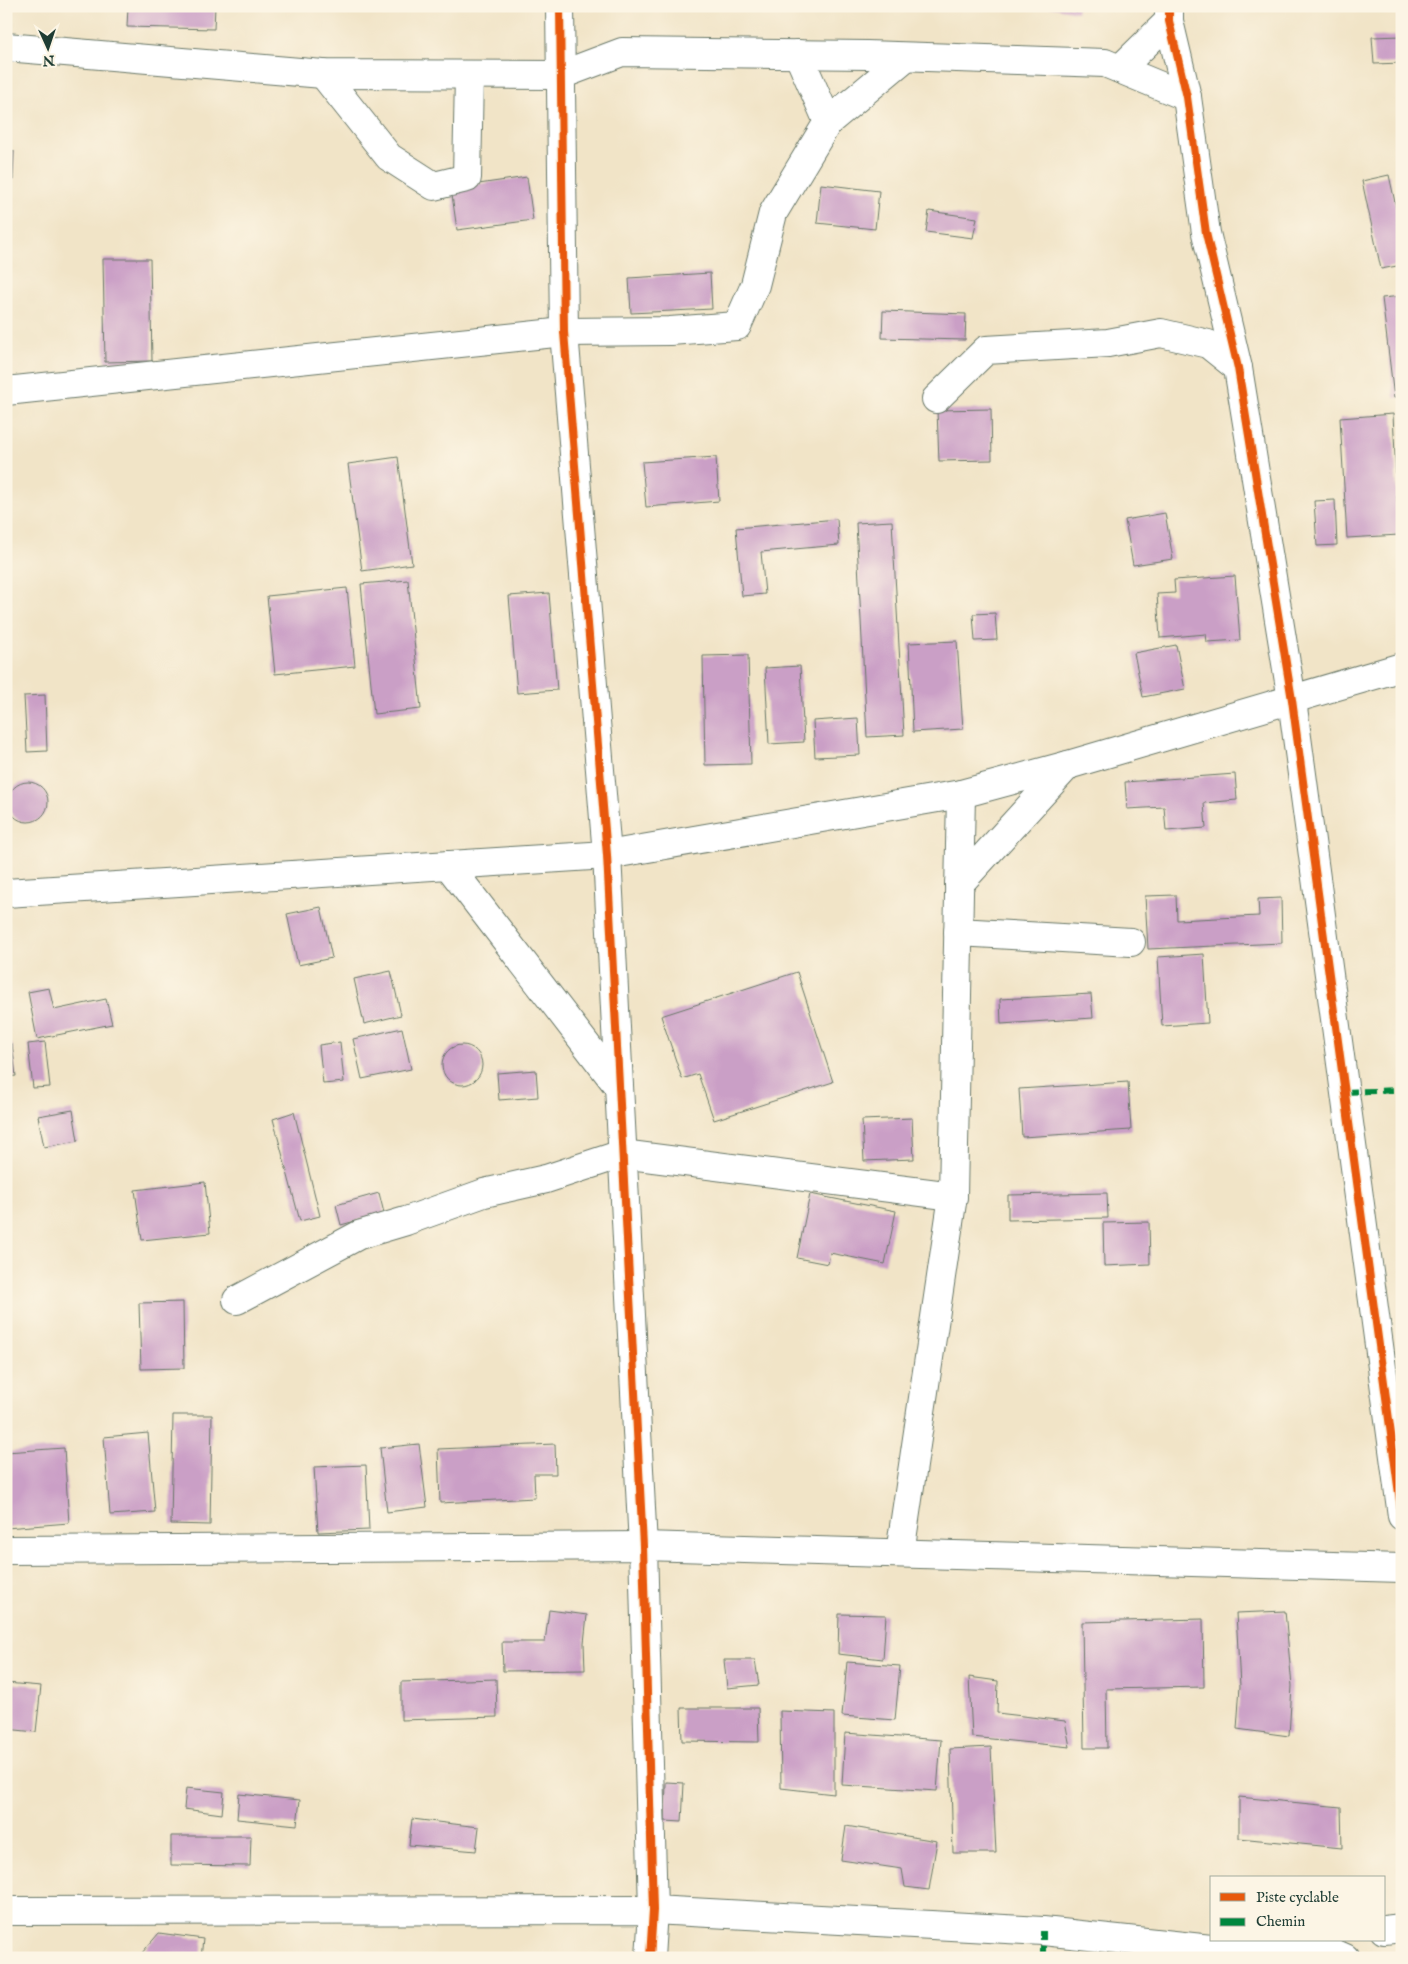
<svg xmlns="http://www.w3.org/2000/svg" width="1408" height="1964" font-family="'IM FELL English',serif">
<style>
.building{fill:#ca9fc6}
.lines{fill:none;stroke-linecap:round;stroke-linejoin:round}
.street-casing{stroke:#687767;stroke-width:30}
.street{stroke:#fff;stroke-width:28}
.quiet{stroke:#00873e;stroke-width:6;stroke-dasharray:12 6;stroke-linecap:butt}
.cycleway-casing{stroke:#fcf5e5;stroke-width:11}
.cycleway{stroke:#e8590c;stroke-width:8}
</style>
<rect width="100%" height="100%" fill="#fcf5e5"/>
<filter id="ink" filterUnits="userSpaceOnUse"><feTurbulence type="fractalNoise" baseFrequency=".02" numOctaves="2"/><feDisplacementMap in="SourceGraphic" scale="10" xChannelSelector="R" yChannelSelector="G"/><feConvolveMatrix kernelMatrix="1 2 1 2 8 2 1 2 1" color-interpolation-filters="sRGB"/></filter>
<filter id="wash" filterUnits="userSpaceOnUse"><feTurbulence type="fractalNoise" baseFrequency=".0096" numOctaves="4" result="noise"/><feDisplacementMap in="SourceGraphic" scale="20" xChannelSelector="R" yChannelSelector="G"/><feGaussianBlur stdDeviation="1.12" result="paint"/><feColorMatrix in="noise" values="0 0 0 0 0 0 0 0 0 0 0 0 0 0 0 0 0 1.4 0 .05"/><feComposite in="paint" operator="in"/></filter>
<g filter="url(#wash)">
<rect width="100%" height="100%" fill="#f1e4c7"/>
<g id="blocks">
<!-- building -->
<g class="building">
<path d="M128 6H215L214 29 127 27Z"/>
<path d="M1045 6H1078L1077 12Z"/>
<path d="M1402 36V63L1374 64 1372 37Z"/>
<path d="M6 151H14L13 180H6Z"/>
<path d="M1389 175 1402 234V265L1381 269 1362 181Z"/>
<path d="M527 177 533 220 457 230 451 188Z"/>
<path d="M821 184 879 191 875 229 817 223Z"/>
<path d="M929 211 977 218 973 238 926 232Z"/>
<path d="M103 259H150L152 361 105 362Z"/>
<path d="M710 273 712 309 631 313 629 278Z"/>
<path d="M1402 296V397L1394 398 1382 298Z"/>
<path d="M883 311 966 314 965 340 882 338Z"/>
<path d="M991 409 992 460 939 461 937 410Z"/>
<path d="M1393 414 1399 535 1347 538 1340 418Z"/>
<path d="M398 457 412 564 362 571 348 464Z"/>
<path d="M716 457 719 501 646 507 642 462Z"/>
<path d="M1335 500 1337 545 1317 546 1314 501Z"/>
<path d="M1165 513 1173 559 1133 565 1125 520Z"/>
<path d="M837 519 839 545 761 552 765 594 742 596 736 528Z"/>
<path d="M892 521 904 735 867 737 856 523Z"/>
<path d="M1235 576 1240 640 1207 642 1206 634 1160 638 1157 594 1175 593 1174 580Z"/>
<path d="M408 580 421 709 374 714 361 584Z"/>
<path d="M347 588 355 666 275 674 267 596Z"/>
<path d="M549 593 557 690 517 693 509 596Z"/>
<path d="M995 613 997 640 975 641 973 614Z"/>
<path d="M957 641 963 729 913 732 909 643Z"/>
<path d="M1176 645 1185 689 1143 697 1134 653Z"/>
<path d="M748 655 751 764 705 765 703 656Z"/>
<path d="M800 666 804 742 769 744 765 668Z"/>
<path d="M45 695 47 751 27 752 24 696Z"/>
<path d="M858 718 860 755 815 757 813 721Z"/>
<path d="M1235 774 1237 800 1204 803 1206 828 1166 831 1164 807 1127 809 1125 782Z"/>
<circle cx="28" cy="802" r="20"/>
<path d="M1176 895 1177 920 1259 916 1258 899 1281 898 1282 943 1148 949 1145 896Z"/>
<path d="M321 907 332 958 298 965 287 914Z"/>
<path d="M1204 954 1208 1023 1162 1026 1158 957Z"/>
<path d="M391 971 401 1015 364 1024 354 979Z"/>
<path d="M797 972 833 1082 714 1120 698 1074 682 1079 661 1016Z"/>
<path d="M49 988 54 1010 106 999 112 1024 37 1039 28 992Z"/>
<path d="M1091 994 1093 1018 1001 1024 1000 999Z"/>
<path d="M402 1028 411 1069 362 1079 353 1039Z"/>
<path d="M45 1042 50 1087 33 1088 28 1044Z"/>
<path d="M340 1042 344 1082 323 1084 319 1045Z"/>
<path d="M12 1044 16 1076 6 1077V1045Z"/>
<circle cx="462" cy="1065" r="20"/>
<path d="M536 1070 538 1097 499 1100 497 1073Z"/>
<path d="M1128 1082 1131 1130 1022 1137 1019 1089Z"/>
<path d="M73 1110 78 1141 44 1147 38 1116Z"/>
<path d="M294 1112 320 1216 300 1221 273 1119Z"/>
<path d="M912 1118 914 1159 864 1161 862 1120Z"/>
<path d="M205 1182 210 1233 142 1240 135 1190Z"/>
<path d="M379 1193 384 1213 341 1225 336 1205Z"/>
<path d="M1107 1193 1108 1218 1008 1220V1195Z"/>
<path d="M810 1194 896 1211 885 1264 830 1253 828 1264 797 1258Z"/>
<path d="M1149 1222 1150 1264 1104 1266 1103 1223Z"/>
<path d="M183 1302 184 1368 141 1369 139 1303Z"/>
<path d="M173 1415H212L210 1525 171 1524Z"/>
<path d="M148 1433 155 1512 110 1515 104 1437Z"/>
<path d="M419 1444 427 1507 387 1512 380 1448Z"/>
<path d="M555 1444 556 1474H534L535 1498 440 1503 438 1449Z"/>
<path d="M64 1448 69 1523 6 1528V1452Z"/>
<path d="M366 1465 369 1530 318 1532 314 1467Z"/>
<path d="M549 1610 587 1615 584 1643 585 1670 503 1671 502 1642H545Z"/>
<path d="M1285 1611 1292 1686 1289 1736 1237 1729 1240 1686 1236 1613Z"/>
<path d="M839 1614 886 1615 883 1659 838 1654Z"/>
<path d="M1203 1619 1204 1687 1106 1689 1107 1748H1084L1082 1622Z"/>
<path d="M724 1660H755L759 1685 727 1688Z"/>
<path d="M847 1662 900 1666 895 1720 842 1716Z"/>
<path d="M969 1677 998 1681 997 1713 1065 1721 1070 1747 972 1737Z"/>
<path d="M496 1679 497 1717 401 1720V1682Z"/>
<path d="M6 1683 41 1686 36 1732 6 1729Z"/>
<path d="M681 1708H758L759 1742 682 1741Z"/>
<path d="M780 1711 834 1713V1794L781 1788Z"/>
<path d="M845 1733 941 1740 937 1791 842 1785Z"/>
<path d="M991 1747 996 1853H953L950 1749Z"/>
<path d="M666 1782 684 1783 682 1822 665 1821Z"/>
<path d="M186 1788 224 1792 222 1814 184 1809Z"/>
<path d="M239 1794 300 1800 297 1825 237 1819Z"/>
<path d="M1239 1797 1341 1807 1342 1848 1239 1838Z"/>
<path d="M412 1819 479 1827 476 1851 409 1845Z"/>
<path d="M846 1826 937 1841 929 1890 905 1887 902 1869 841 1860Z"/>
<path d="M171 1836H251L250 1866 171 1865Z"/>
<path d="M159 1933 203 1939 201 1958H141V1954Z"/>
</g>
</g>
</g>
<g filter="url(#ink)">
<use href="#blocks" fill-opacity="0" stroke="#687767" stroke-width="1"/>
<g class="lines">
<!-- street casing -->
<g class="street-casing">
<g id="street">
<path d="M560 6 564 332 607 855 643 1546 653 1910 650 1958"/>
<path d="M1169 6V21L1187 97 1206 233 1238 368 1292 700 1402 1516"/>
<path d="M6 47 323 74 561 75 622 52 867 55 1105 63 1187 97"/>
<path d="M1120 69 1169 21"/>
<path d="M323 74 389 157 434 186 467 178 469 75"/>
<path d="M828 122 906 57"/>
<path d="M6 391 564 332 670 331 737 326 755 285 773 213 828 122 798 54"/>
<path d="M936 399 986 350 1108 343 1161 333 1208 344 1238 368"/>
<path d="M448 865 618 1086"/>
<path d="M959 884 1068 765"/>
<path d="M6 893 607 855 961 794 1068 765 1402 667"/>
<path d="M958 932 1131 942"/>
<path d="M237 1300 359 1235 406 1221 484 1193 546 1179 622 1154 953 1196"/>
<path d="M6 1550 643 1546 1402 1568"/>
<path d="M900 1553 953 1196 961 794"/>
<path d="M6 1911 653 1910 1043 1931 1230 1951 1310 1940"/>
<path d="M1384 1930 1402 1928"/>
<path d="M1307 1941 1345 1958"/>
</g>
</g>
<!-- street -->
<use href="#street" class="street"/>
<!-- quiet -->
<g class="quiet">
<path d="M1345 1092 1402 1090"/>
<path d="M1043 1958V1931"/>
</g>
<!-- cycleway casing -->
<g class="cycleway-casing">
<g id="cycleway">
<path d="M560 6 564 332 607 855 643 1546 653 1910 650 1958"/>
<path d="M1169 6V21L1187 97 1206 233 1238 368 1292 700 1402 1516"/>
</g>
</g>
<!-- cycleway -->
<use href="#cycleway" class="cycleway"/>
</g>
</g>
<!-- margin -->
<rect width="1408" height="1964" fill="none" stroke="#fcf5e5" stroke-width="25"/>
<!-- legend -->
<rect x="1210" y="1876" width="175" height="65" fill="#fcf5e5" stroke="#a4ab9e"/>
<rect x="1220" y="1893" width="25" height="8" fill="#e8590c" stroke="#a4ab9e"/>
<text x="1256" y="1902" font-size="15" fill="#1f3d34">Piste cyclable</text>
<rect x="1220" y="1918" width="25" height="8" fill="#00873e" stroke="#a4ab9e"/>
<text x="1256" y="1926" font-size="15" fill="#1f3d34">Chemin</text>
<!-- north arrow -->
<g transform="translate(48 48) rotate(177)" stroke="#fcf5e5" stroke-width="4" paint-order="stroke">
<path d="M0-4L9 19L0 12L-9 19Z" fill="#1f3d34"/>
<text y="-8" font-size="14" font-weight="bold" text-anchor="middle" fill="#1f3d34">N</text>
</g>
</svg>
